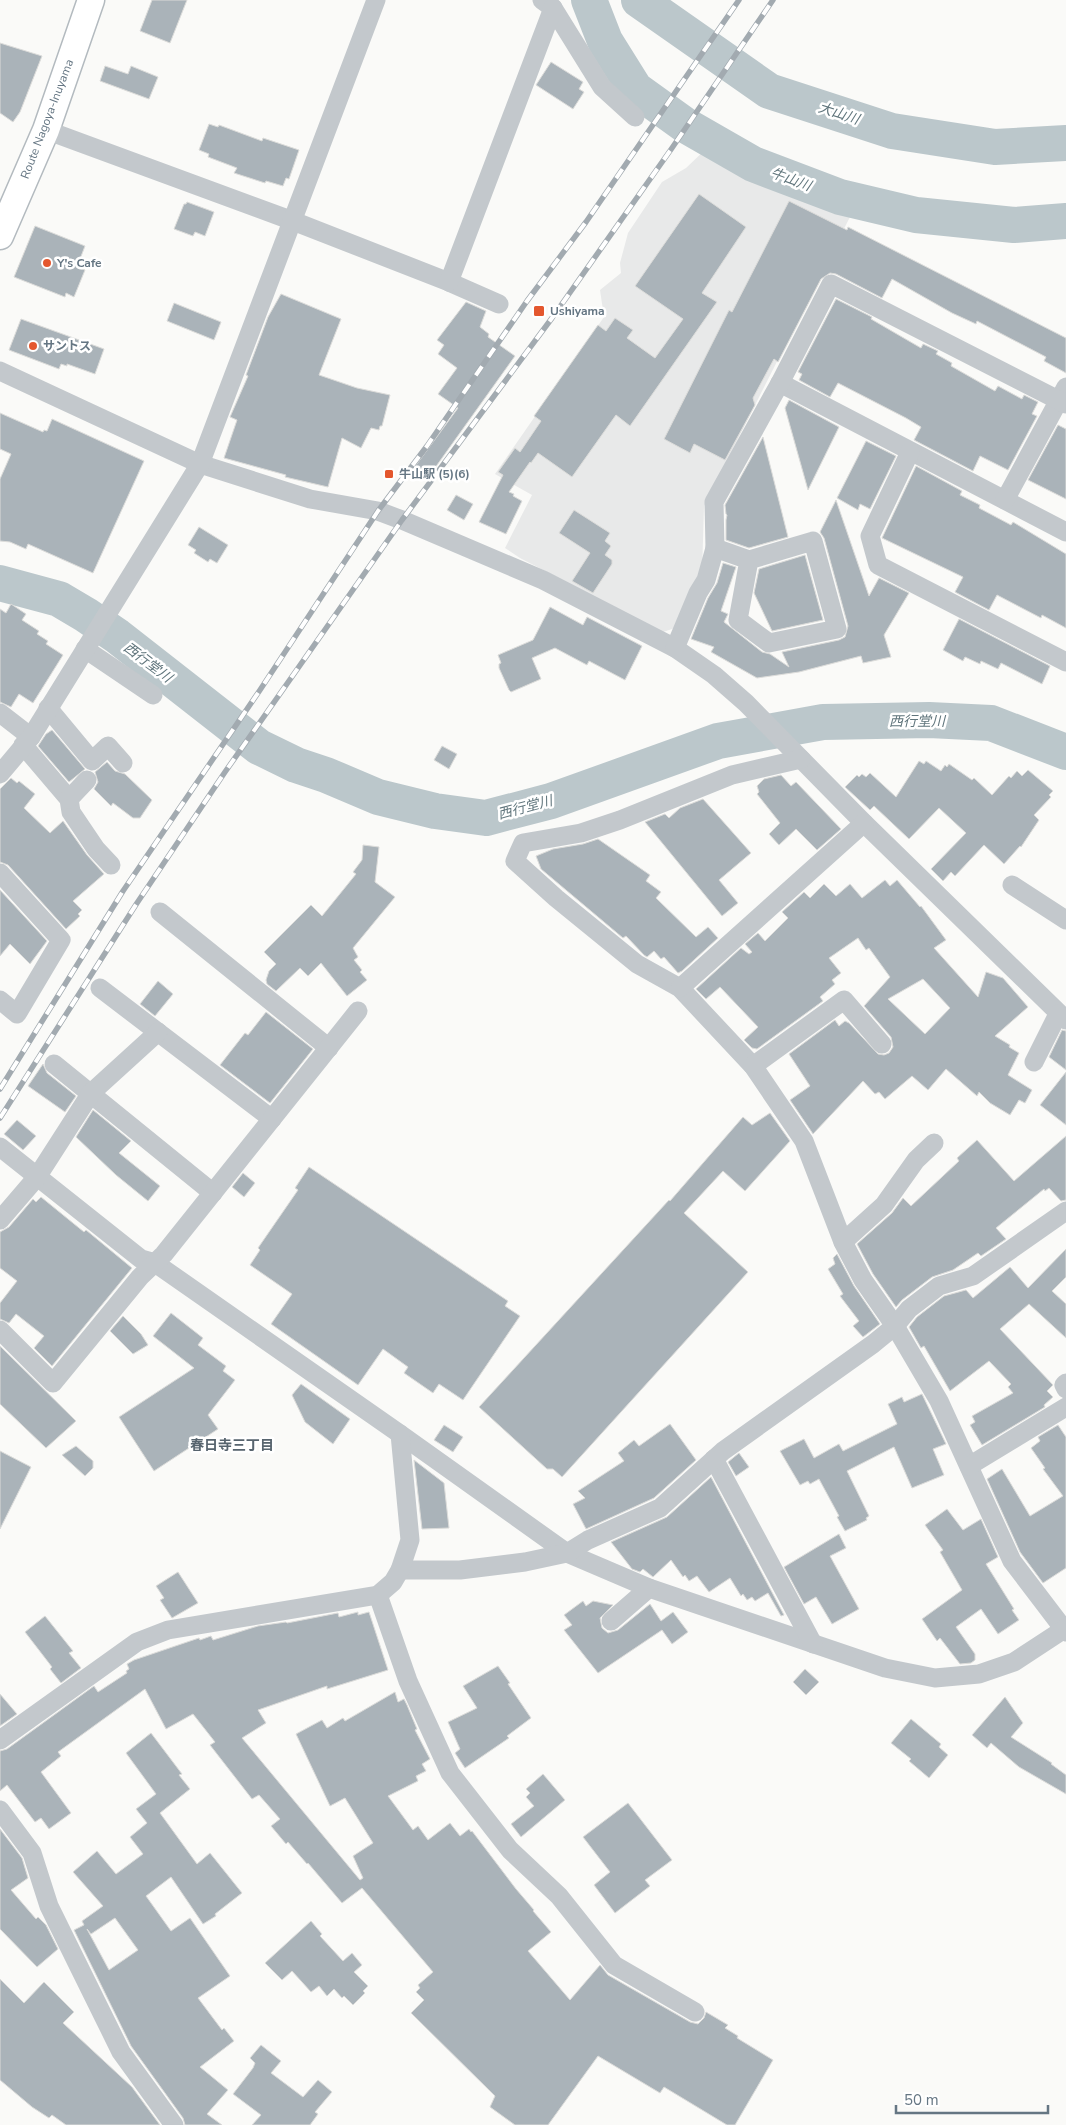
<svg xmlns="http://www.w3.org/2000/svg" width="1066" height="2125" font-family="'Nunito Sans','Noto Sans JP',sans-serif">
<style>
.built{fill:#e8e9e9}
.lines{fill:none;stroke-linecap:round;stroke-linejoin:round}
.river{stroke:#bbc7cb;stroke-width:36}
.building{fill:#aab3b9;stroke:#dcdcda;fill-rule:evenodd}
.secondary-casing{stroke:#b3babf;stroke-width:29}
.street{stroke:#c3c8cc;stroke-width:19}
.secondary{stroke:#fff;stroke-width:26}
.rail-casing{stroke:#a2aab0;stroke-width:5.5}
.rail{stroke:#fff;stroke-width:4;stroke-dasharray:11;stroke-linecap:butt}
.poi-dot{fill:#e4572e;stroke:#fff;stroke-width:2}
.labels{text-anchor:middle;stroke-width:5;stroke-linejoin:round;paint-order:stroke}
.street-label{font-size:12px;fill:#657683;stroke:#fff}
.poi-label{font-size:12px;font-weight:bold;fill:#657683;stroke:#fff;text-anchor:start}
.water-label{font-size:14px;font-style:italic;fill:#60757c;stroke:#fff}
.neighbourhood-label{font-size:14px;font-weight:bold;fill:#57646e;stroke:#fff}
</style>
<rect width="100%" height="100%" fill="#fafaf8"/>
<!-- built -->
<path class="built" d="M707 148 747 173 852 213 704 506 702 574 675 628 663 632 520 558 505 548 532 495 495 474 604 317 600 290 621 273 620 263 628 233 662 182 686 168Z"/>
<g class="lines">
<!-- river -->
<g class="river">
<path d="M589 0 605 41 635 89 685 125 753 164 840 197 916 215 1014 225 1066 221"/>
<path d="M639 0 769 91 892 131 995 147 1066 143"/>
<path d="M0 583 59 599 86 615 117 636 259 747 296 765 326 775 378 797 435 811 486 818 551 801 718 741 823 722 929 720 991 723 1066 752"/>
</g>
</g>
<!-- building -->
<g class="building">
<path d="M152 0H187L170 43 140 31Z"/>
<path d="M0 43 42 56 20 112 13 122 0 113Z"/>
<path d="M551 62 583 82 579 89 584 92 573 109 536 85Z"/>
<path d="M105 66 128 74 131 66 158 77 149 99 100 81Z"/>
<path d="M209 124 218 127 219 125 262 141 263 138 299 150 289 179 286 178 283 186 266 181 265 183 234 173 237 168 208 157 209 154 199 150Z"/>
<path d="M699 194 746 227 702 293 717 302 630 426 616 415 572 477 538 453 531 463 530 462 509 492 514 494 513 496 522 501 506 534 479 522 503 475 498 472 515 448 520 452 541 421 534 416 598 325 606 331 615 318 633 330 627 338 655 358 683 319 635 286Z"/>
<path d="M789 201 847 230 848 227 1066 338V373L1044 361 1046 357 977 321 976 324 952 313 892 279 882 298 836 274 830 273 821 279 778 362 774 359 753 398 755 405 725 460 694 444 690 453 664 439 729 310 732 312Z"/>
<path d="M187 202 214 212 205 236 195 232 193 236 174 229 184 204H186Z"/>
<path d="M35 226 85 246 77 267 85 270 74 297 66 293 65 297 14 277Z"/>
<path d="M281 294 341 319 319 375 357 388 390 395 382 426H380L379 430 371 428 361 448 342 438 328 487 285 477 286 475 224 458 237 420 230 417 248 376 246 375 268 317Z"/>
<path d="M836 299 872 317 871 319 921 348 923 344 938 351 936 354 952 363 951 366 995 391 998 386 1022 399 1024 395 1038 402 1032 414 1037 416 1008 470 980 456 973 471 914 440 921 427 906 418 838 383 830 397 799 380 802 374 798 372Z"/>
<path d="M466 302 486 311 480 327 489 334 488 337 515 356 427 479 414 468 458 408 438 394 457 368 438 354 444 345 437 340Z"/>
<path d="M174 303 221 322 214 340 167 321Z"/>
<path d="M21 319 104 349 95 374 67 364V366L61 364 59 369 9 350Z"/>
<path d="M789 400 839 427 808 490 785 408Z"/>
<path d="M0 413 43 432 44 430 47 431 52 419 144 461 93 573 28 544 26 549 10 542 0 541V479L11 454 0 449Z"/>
<path d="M1058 425 1066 429V499L1028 480Z"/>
<path d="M763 437 788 537 749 548 726 540V520L727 515 726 514 725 505Z"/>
<path d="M866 441 896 456 870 509 860 504 858 510 837 498Z"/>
<path d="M916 466 962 491 960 495 980 505 979 508 1011 525 1013 522 1066 554V628L1042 615 1041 618 997 595 989 610 955 592 963 577 882 538Z"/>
<path d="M456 495 473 504 464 520 447 510Z"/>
<path d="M836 500 869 596 879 578 909 593 884 635 891 657 863 663 861 656 799 672 757 678 711 652 714 647 691 639 708 598 717 583 723 563 736 567 721 611 728 614 724 622 762 652 770 654 789 667 782 652 839 640 845 637 848 626 824 538 820 532Z"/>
<path d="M574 510 610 533 605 541 611 546 605 555 612 560V564L593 593 572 581 590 553 559 533Z"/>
<path d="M199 527 228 545 217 563 210 559 208 562 194 553 196 550 188 545Z"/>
<path d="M805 555 823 620 772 631 754 593 759 569Z"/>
<path d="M11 604 26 614 22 620 39 631 37 634 48 641 46 644 63 655 33 703 19 694 11 707 0 702V609L6 613Z"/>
<path d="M550 607 583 625 587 617 642 646 625 680 589 661 587 665 555 648 532 658 541 679 511 692 509 690 499 668V664L501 663 498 655 533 640Z"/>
<path d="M959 619 1050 666 1042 684 1001 663 998 669 981 661 980 664 965 657 963 661 943 650Z"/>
<path d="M52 730 85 769 69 782 38 746 46 734Z"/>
<path d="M442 746 457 754 449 769 434 760Z"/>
<path d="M919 761 924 764 926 761 941 771 945 765 947 767 949 764 972 780 974 778 992 795 1009 776 1011 778 1017 771 1022 776 1028 770 1053 791 1049 795 1051 797 1034 815 1039 820 1021 847 1020 846 1004 864 984 845 955 876 951 872 943 881 931 869 966 833 939 808 909 839 874 806 870 810 845 787 857 775 859 777 862 774 866 777 870 773 896 797Z"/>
<path d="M107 762 115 771 125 774 152 800 140 818H133L113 803 111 806 94 789 98 782 95 772Z"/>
<path d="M781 775 791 786 796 782 841 829 817 850 796 829 779 845 769 834 780 823 757 794 759 792 757 786 764 779Z"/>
<path d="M11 778 17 783 19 781 35 794 24 808 50 833 63 821 87 855 104 874 73 901 82 910 78 914 80 916 66 929 8 865 0 862V789Z"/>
<path d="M703 799 751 853 719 880 738 903 722 916 645 822 665 814 669 818 680 808Z"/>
<path d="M598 839 650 875 646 881 661 892 656 898 696 937 708 927 718 938 682 971 678 973 664 957 661 959 654 951 647 957 644 955 626 936 623 938 541 869 536 856 553 849 583 844Z"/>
<path d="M363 845 379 847 375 882 395 897 353 948 358 957 354 960 362 970 360 972 367 980 347 996 321 963 308 976 300 968 276 991 267 984 266 980 269 971 276 964 264 952 311 905 322 916 356 874 353 872 362 860Z"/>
<path d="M885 880 890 886 897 880 920 907 921 906 946 940 934 948 978 997 986 972 1003 978 1028 1007 995 1036 1010 1045 1009 1047 1019 1053 1008 1075 1032 1090 1025 1103 1019 1100 1010 1115 990 1103 979 1092 977 1096 946 1069 928 1090 912 1076 885 1099 879 1092 875 1094 863 1081 813 1134 811 1131 790 1100 810 1086 789 1054 835 1020 839 1026 845 1021 849 1023 878 1054 884 1055 889 1053 893 1047 891 1037 864 1006 890 977 869 948 866 950 858 938 829 958 841 973 832 980 835 984 820 997 823 1001 757 1049 752 1048 744 1040 758 1027 720 987 706 999 696 989 741 948 749 954 752 952 745 944 758 933 765 941 788 918 782 912 804 892 810 898 824 884 836 896 850 884 862 898ZM923 979 950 1008 925 1034 888 999Z"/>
<path d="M0 890 47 941 30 964 10 944 0 956Z"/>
<path d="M158 981 173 994 155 1016 140 1004Z"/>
<path d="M266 1012 313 1049 270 1103 220 1065 245 1033 248 1035Z"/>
<path d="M1062 1030 1066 1031V1070L1049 1057Z"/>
<path d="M43 1064 47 1073 76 1096 65 1112 28 1086Z"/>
<path d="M1066 1072V1125L1040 1105Z"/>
<path d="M93 1110 131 1141 119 1153 160 1186 148 1201 116 1175 76 1137Z"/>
<path d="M770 1113 790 1141 745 1191 723 1171 684 1213 748 1272 562 1477 553 1469H547L479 1407 669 1200 670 1201 743 1117 752 1125Z"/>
<path d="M17 1120 36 1136 23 1150 4 1134Z"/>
<path d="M1066 1136V1200L1061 1201 1049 1188 1045 1191 1044 1189 996 1228 1006 1239 981 1256 978 1253 953 1270 932 1277 902 1300 896 1307 873 1274 857 1244 892 1213 903 1198 911 1206 959 1161 957 1158 977 1140 1014 1181Z"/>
<path d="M309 1167 508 1301 505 1306 520 1316 463 1400 439 1384 433 1393 404 1373 408 1367 383 1349 358 1385 271 1324 292 1294 250 1265 260 1250 258 1248 298 1190 295 1188Z"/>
<path d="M243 1173 255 1183 244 1197 232 1187Z"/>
<path d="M41 1197 84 1232 86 1230 132 1268 52 1366 34 1348 44 1336 16 1314 9 1323 0 1319V1303L17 1281 0 1268V1232L9 1227 33 1199 36 1202Z"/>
<path d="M1066 1249V1277L1052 1291 1066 1304V1338L1029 1304 1000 1329 1053 1385 1047 1391 1053 1397 1044 1405 1045 1407 982 1445 970 1425 975 1422 972 1416 1013 1393 1008 1387 1011 1384 989 1361 950 1391 924 1346 921 1348 909 1327 917 1317 944 1296 966 1290 973 1298 1010 1267 1028 1288Z"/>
<path d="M837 1254 854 1286 880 1324 863 1337 853 1326 859 1321 840 1296 843 1294 828 1269 835 1264 833 1258Z"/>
<path d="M171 1313 203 1338 198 1345 226 1366 223 1371 235 1380 208 1415 218 1429 154 1471 119 1417 194 1368 153 1336Z"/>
<path d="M123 1316 141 1334 148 1345 133 1354 110 1331Z"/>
<path d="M0 1346 76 1421 46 1448 0 1404Z"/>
<path d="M301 1384 350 1419 333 1444 305 1422 292 1395Z"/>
<path d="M922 1394 946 1444 933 1449 944 1475 912 1488 894 1447 847 1471 869 1516 866 1518 867 1520 845 1531 837 1517 839 1516 819 1479 810 1484 808 1481 800 1485 780 1451 804 1439 814 1458 839 1444 843 1451 897 1424 888 1404 902 1397 904 1402Z"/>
<path d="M670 1424 696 1460 654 1498 586 1529 573 1504 585 1498 578 1491 624 1461 618 1453 634 1440 639 1446Z"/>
<path d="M444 1425 463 1437 453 1452 434 1440Z"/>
<path d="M1058 1425 1066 1437V1568L1043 1583 1020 1552 987 1479 1002 1469 1030 1516 1063 1496 1043 1469 1045 1468 1031 1448 1040 1441 1038 1437Z"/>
<path d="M76 1446 93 1461V1468L85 1476 62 1455Z"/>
<path d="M0 1451 31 1467 0 1529Z"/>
<path d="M739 1453 749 1467 736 1476 728 1462Z"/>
<path d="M414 1460 444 1483 449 1528 422 1529Z"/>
<path d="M711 1477 784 1615 781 1616 768 1593 755 1601 752 1597 747 1600 743 1594 741 1596 730 1578 709 1592 697 1576 689 1581 685 1575 683 1577 671 1560 653 1577 643 1569 640 1572 632 1569 611 1542 667 1517Z"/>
<path d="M947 1509 963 1530 981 1519 998 1557 986 1564 1014 1609 1012 1610 1019 1620 998 1634 981 1609 956 1627 975 1654V1660L971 1663 960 1664 940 1638 937 1641 922 1619 962 1590 940 1552 943 1550 925 1525Z"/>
<path d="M839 1534 846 1548 830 1556 859 1609 832 1624 816 1597 804 1604 784 1567Z"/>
<path d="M178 1572 198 1603 172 1618 160 1600 164 1598 156 1586Z"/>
<path d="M583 1601 586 1606 593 1601 613 1605 600 1618 602 1628 608 1633 618 1630 650 1604 661 1621 673 1612 688 1632 672 1644 662 1630 598 1673 564 1630 572 1625 564 1615Z"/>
<path d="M358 1612V1615L369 1612 388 1670 327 1689V1686L258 1710 266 1723 242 1738 360 1880 363 1878 353 1856 373 1843 345 1798 330 1806 296 1734 322 1720 327 1728 343 1718 345 1721 395 1692 398 1702 404 1699 407 1705 417 1729 415 1730 430 1759 422 1764 426 1771 416 1776 418 1781 388 1796 413 1830 418 1826 428 1840 450 1823 460 1836 469 1829 471 1832 472 1831 516 1889 534 1910 533 1911 551 1932 528 1951 570 2000 600 1965 608 1975 690 2022 698 2024 704 2018 706 2012 728 2025 725 2028 738 2036 737 2038 773 2060 735 2125H727L664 2087 660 2093 598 2056 548 2125H515L490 2107 495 2096 411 2013 424 2000 416 1992 420 1988 418 1985 433 1972 362 1888 342 1903 308 1863 307 1864 288 1842 286 1844 271 1826 280 1819 259 1795 252 1799 210 1745 215 1742 193 1714 166 1729 145 1689 58 1752 61 1756 41 1772 71 1813 49 1829 41 1818 35 1822 7 1785 0 1791V1751L7 1749 94 1686 98 1692 127 1673 126 1671 129 1669 127 1664 134 1660 199 1638 200 1640 211 1636 213 1640 258 1626 286 1622 287 1623 338 1613 339 1617Z"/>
<path d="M45 1616 73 1651 69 1653 81 1668 61 1683 50 1669 52 1667 25 1632Z"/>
<path d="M498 1666 510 1683 508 1684 531 1718 507 1736 509 1738 465 1768 455 1753 460 1749 448 1722 477 1708 463 1686Z"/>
<path d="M805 1669 819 1682 806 1695 793 1682Z"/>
<path d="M0 1694 17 1714 0 1726Z"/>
<path d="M1005 1697 1023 1723 1011 1737 1052 1763 1051 1764 1066 1775V1794L1019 1767 991 1743 987 1748 972 1735Z"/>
<path d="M911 1719 941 1744 939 1747 948 1755 929 1778 909 1761 911 1759 891 1743Z"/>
<path d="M151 1733 182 1774 179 1775 190 1789 160 1813 197 1864 210 1853 242 1893 215 1914 216 1916 203 1924 171 1877 146 1896 171 1931 190 1918 230 1976 198 1998 222 2030 224 2028 234 2041 200 2067 228 2090 207 2114 222 2125H185L183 2118 131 2046 74 1930 84 1925 82 1921 103 1906 73 1872 97 1851 116 1874 143 1854 130 1837 147 1823 136 1809 156 1794 126 1753ZM115 1918 138 1950 109 1970 87 1929 91 1934Z"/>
<path d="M543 1774 565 1800 521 1837 511 1824 534 1806 526 1797 530 1793 526 1789Z"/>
<path d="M628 1803 672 1860 645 1880 650 1886 615 1913 594 1885 610 1872 583 1837Z"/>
<path d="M0 1829 22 1858 28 1878 11 1890 36 1919 38 1917 46 1925 58 1949 37 1967 0 1929Z"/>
<path d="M311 1921 322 1934 320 1936 343 1961 352 1953 362 1965 354 1972 368 1986 363 1991 365 1993 353 2005 344 1996 342 1998 334 1989 327 1996 319 1986 311 1992 292 1971 282 1980 265 1963Z"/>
<path d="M0 1979 24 2003 44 1982 74 2012 63 2023 132 2087 160 2125H66L52 2115 49 2118 32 2107 0 2080Z"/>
<path d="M261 2045 281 2061 271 2073 303 2097 318 2080 332 2092 315 2112 318 2114 310 2125H252L261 2115 233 2094 253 2068 255 2063 250 2058Z"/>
</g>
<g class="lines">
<!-- secondary casing -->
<g class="secondary-casing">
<path id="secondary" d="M0 236 46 130 91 0"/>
</g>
<!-- street -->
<g class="street">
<path d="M542 0 553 8 602 87 635 117"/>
<path d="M46 130 293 221 449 282 499 304"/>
<path d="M449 282 553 8"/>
<path d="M0 371 200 464 310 499 378 511 402 520 543 580 675 648 714 675 746 703 864 823 1066 1020"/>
<path d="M780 383 1066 532"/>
<path d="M910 452 870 536 878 565 1066 662"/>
<path d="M1005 500 1066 387"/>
<path d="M715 548 749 560 738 620 769 643 837 629 813 541 749 560"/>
<path d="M675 648 698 593 706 580 715 548 714 502 780 383 831 284 1066 404"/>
<path d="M85 649 153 695"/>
<path d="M48 708 92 761 108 746 123 763"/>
<path d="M0 713 31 737"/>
<path d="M23 745 69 799 71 812 96 849 111 865"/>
<path d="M801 759 732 775 620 820 581 833 523 843 515 861 556 898 637 964 680 988 753 1066 804 1141 843 1242 863 1280 895 1326 939 1401 1012 1561 1066 1632"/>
<path d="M0 774 31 737 200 464 376 0"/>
<path d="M69 799 87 780"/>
<path d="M0 873 61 940 17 1014 0 1000"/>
<path d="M1012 885 1066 920"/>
<path d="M160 912 329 1048"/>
<path d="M100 988 272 1119"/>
<path d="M680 988 864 823"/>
<path d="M1034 1062 1058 1014"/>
<path d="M54 1064 213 1193"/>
<path d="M753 1066 844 1000 882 1044"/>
<path d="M0 1147 141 1259 155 1263 400 1434 567 1553 649 1588 885 1668 935 1678 979 1674 1014 1662 1066 1628"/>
<path d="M0 1220 37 1177 91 1093 158 1032"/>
<path d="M843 1242 884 1205 916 1160 934 1143"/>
<path d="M0 1330 53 1383 140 1277 164 1254 358 1011"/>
<path d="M1066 1383 1064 1385 1066 1389"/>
<path d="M714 1459 813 1644"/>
<path d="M969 1466 1066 1407"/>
<path d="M400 1570H460L525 1562 567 1553 588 1540 660 1508 723 1451 873 1344 895 1326 909 1309 939 1286 973 1276 1066 1211"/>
<path d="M378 1595 408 1681 450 1773 510 1850 559 1896 614 1965 695 2012"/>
<path d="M611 1621 649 1588"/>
<path d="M0 1740 137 1642 168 1630 378 1595 393 1582 400 1570 410 1540 400 1434"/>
<path d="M0 1810 32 1853 49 1906 121 2052 174 2125"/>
</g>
<!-- secondary -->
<use href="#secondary" class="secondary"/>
<!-- rail casing -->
<g class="rail-casing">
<g id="rail">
<path d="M0 1089 123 891 260 690 378 511 427 446 527 301 586 222 739 0"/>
<path d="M0 1118 137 903 225 772 402 520 552 318 672 148 773 0"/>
</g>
</g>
<!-- rail -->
<use href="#rail" class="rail"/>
</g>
<!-- markers -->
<g class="poi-dot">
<circle cx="47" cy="263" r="5"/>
<rect x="533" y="305" width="12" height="12" rx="2.5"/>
<circle cx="33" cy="346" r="5"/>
<rect x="384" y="469" width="10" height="10" rx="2.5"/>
</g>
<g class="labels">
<!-- street labels -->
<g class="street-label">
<text transform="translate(47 119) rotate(-69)" y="4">Route Nagoya-Inuyama</text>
</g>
<!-- poi labels -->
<g class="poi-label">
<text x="57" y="267">Y's Cafe</text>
<text x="550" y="315">Ushiyama</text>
<text x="43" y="350">サントス</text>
<text x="399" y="478">牛山駅 (5)(6)</text>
</g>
<!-- water labels -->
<g class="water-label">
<text transform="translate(839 113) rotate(18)" y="5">大山川</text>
<text transform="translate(791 179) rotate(20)" y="5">牛山川</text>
<text transform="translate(148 662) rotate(37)" y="5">西行堂川</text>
<text x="917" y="726">西行堂川</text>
<text transform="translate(525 807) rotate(-15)" y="5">西行堂川</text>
</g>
<!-- neighbourhood labels -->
<g class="neighbourhood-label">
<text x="232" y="1450">春日寺三丁目</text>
</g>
</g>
<!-- scale -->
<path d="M896 2105v8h152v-8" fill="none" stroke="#657683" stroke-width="2.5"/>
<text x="904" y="2105" font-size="15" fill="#657683" stroke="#ffffff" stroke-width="4" paint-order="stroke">50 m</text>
</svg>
